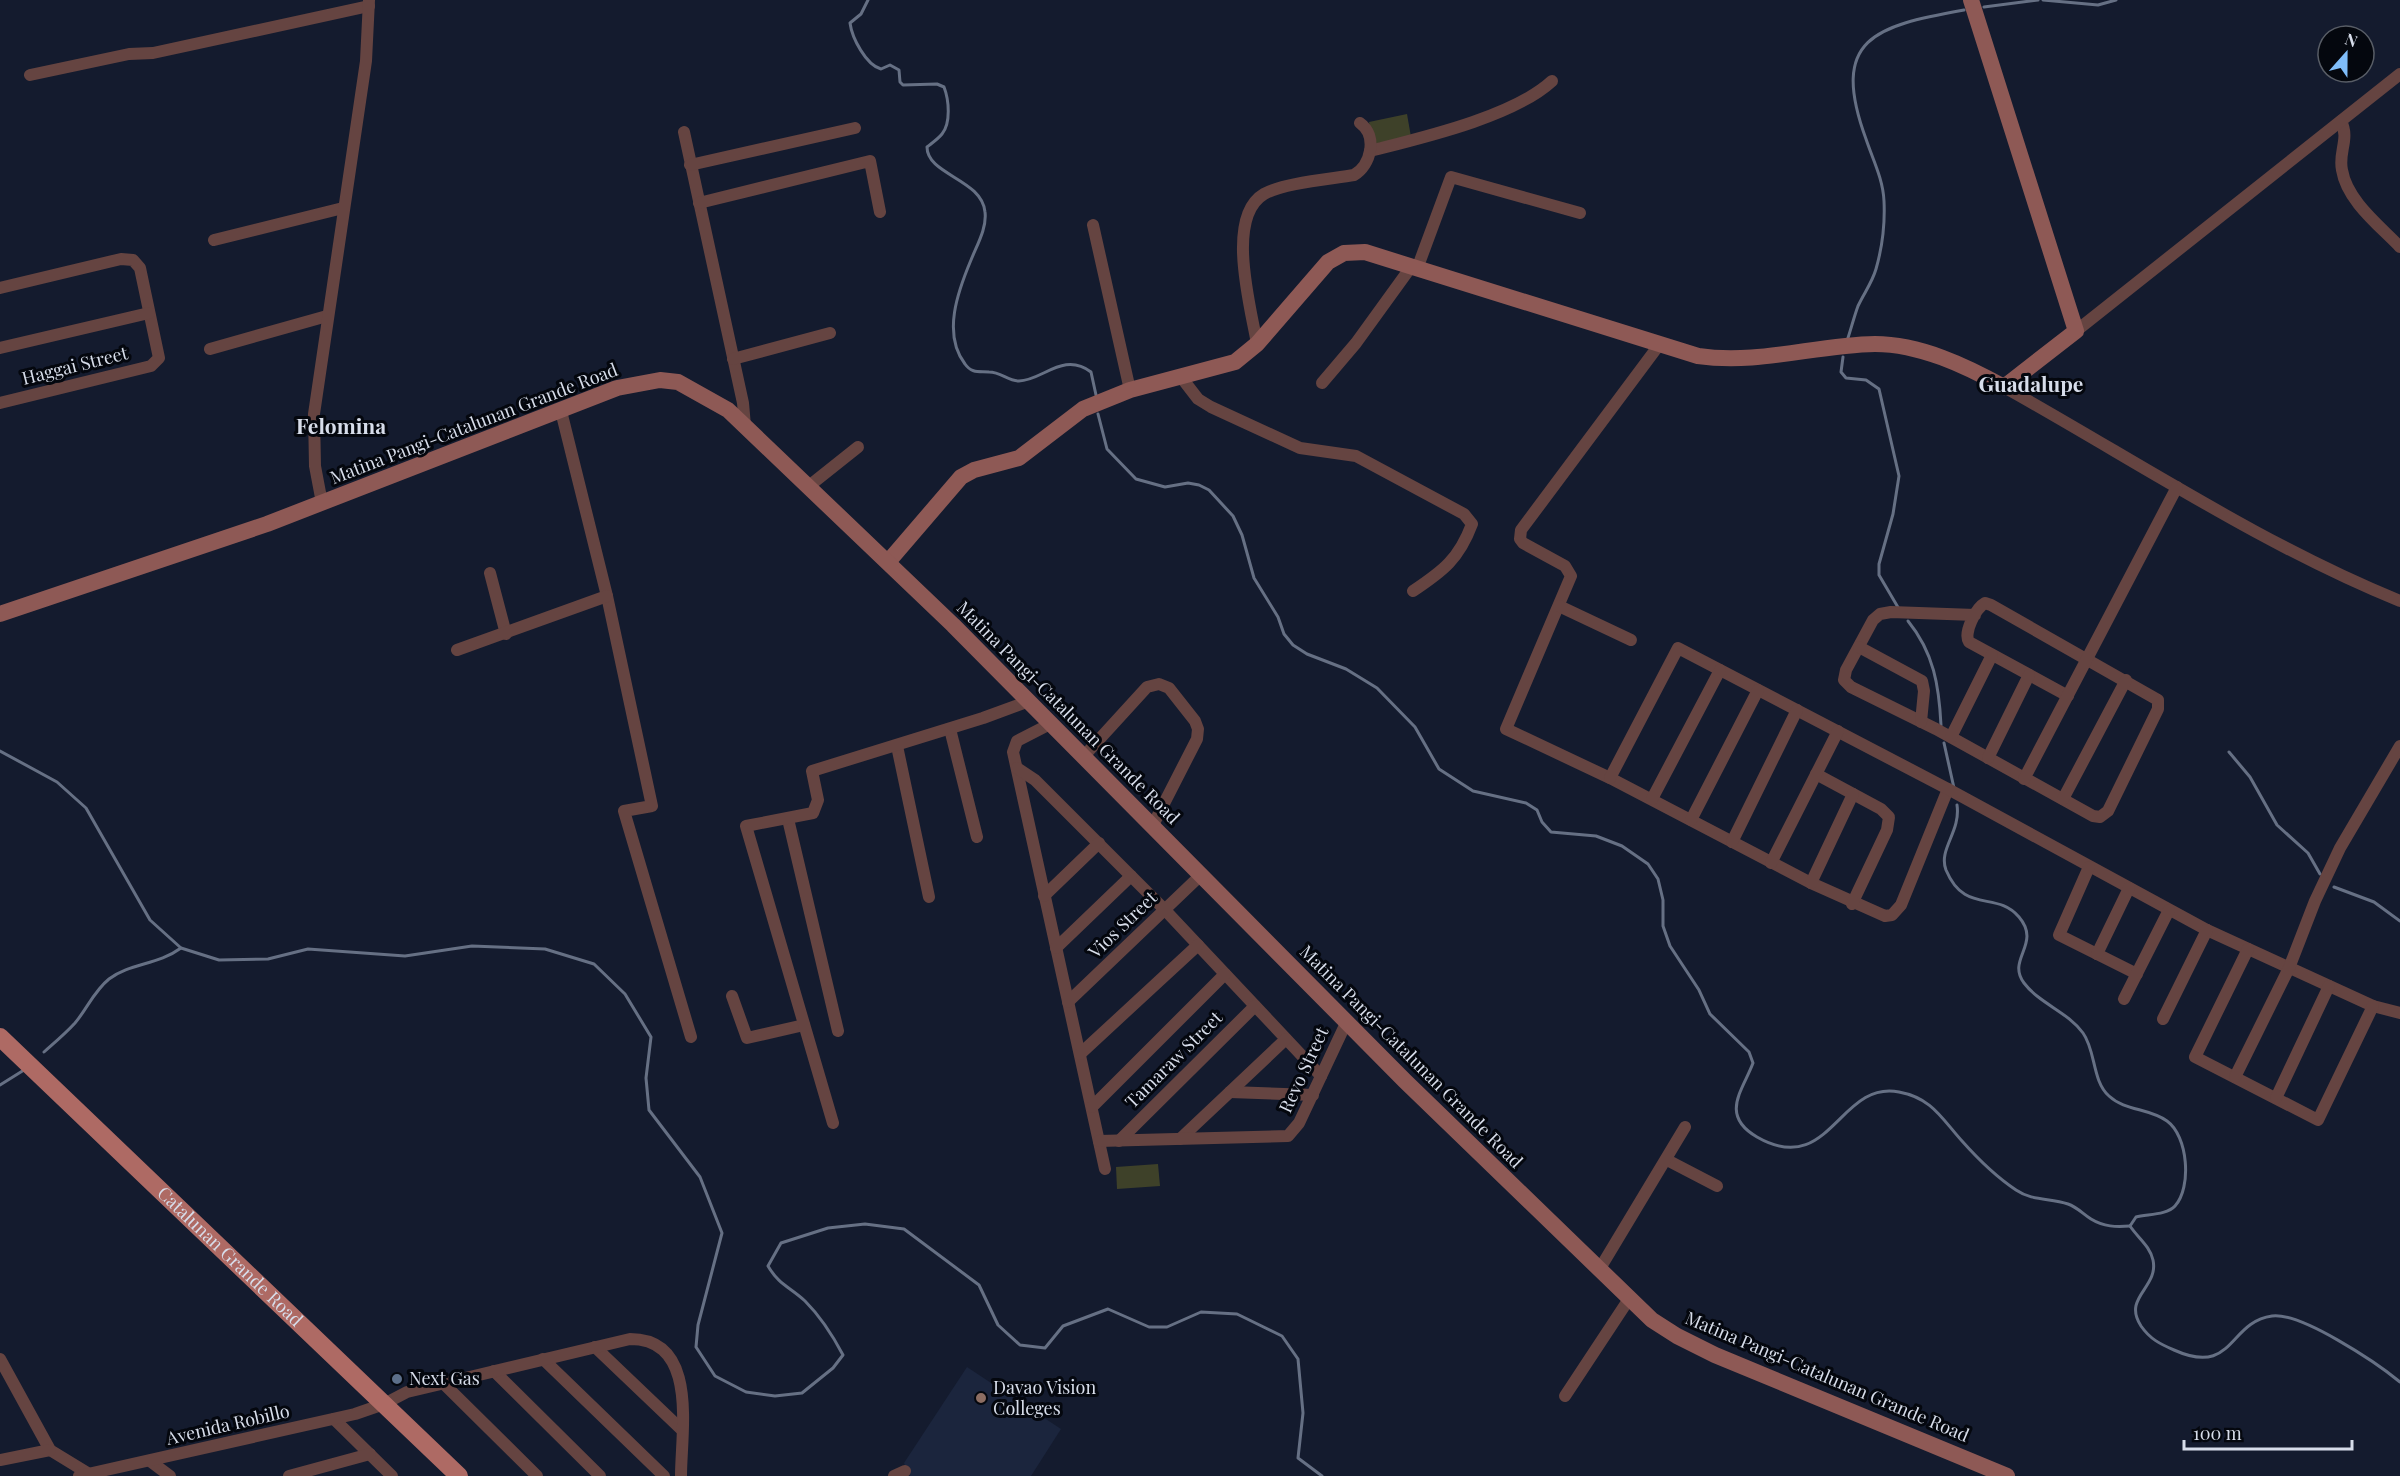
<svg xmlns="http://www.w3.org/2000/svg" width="2400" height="1476" font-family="'Playfair Display',serif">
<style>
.built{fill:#1b253d}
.green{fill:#3e4129}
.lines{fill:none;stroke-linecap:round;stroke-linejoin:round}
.stream{stroke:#667084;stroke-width:3}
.street{stroke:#654441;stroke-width:12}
.secondary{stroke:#8e5955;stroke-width:16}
.primary{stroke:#ae6a64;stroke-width:18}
.service-dot{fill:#5c6f8a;stroke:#04070e;stroke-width:2}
.education-dot{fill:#8d6e63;stroke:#04070e;stroke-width:2}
.labels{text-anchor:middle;stroke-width:6;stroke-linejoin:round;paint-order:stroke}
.street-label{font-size:18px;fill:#d7ddea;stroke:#04070e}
.poi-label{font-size:18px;fill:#d7ddea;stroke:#04070e;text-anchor:start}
.quarter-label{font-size:21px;font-weight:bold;fill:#d7ddea;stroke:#04070e}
</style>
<rect width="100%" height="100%" fill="#141b2e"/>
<!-- built -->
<path class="built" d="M967 1367 1061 1429 1031 1476H910L904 1463Z"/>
<!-- green -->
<g class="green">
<path d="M1407 114 1411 137 1373 144 1369 122Z"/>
<path d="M1158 1164 1160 1186 1117 1189 1116 1167Z"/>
</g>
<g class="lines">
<!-- stream -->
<g class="stream">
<path d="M868 0 861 14 850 23C852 38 866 65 881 69L890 65 899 70 900 82 903 85 937 84 944 87C949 100 951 123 942 134 938 139 932 143 927 147 927 175 982 179 985 212 987 228 977 245 971 260 958 291 942 334 965 364 972 374 980 371 989 372 1001 372 1008 381 1019 381 1042 381 1063 351 1091 372L1096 395"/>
<path d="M2043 0 2098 5 2116 0"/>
<path d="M1984 7 2038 0"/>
<path d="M1847 341C1851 329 1854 317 1858 306 1864 293 1872 283 1876 269 1882 248 1885 222 1884 201 1883 179 1873 160 1866 139 1829 38 1875 26 1964 10"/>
<path d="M1843 357 1841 372 1846 378 1866 380 1879 389 1899 476 1893 514 1879 564V575L1899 609"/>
<path d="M1098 414 1107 449 1136 479 1165 487 1188 483 1199 485 1209 490 1233 516 1242 535 1254 578 1278 617 1284 634 1293 645 1307 654 1346 669 1377 688 1415 727 1439 769 1473 791 1526 803 1537 810 1542 822 1551 832 1596 836 1622 846 1648 864 1658 879 1663 900V926L1670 946 1699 990 1710 1014 1749 1052 1753 1063C1743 1090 1719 1115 1757 1137 1830 1179 1839 1080 1899 1092 1932 1098 1942 1119 1962 1141 1978 1159 1995 1176 2016 1190 2032 1201 2050 1198 2068 1204 2077 1207 2083 1214 2091 1219 2104 1227 2116 1227 2130 1226"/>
<path d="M1908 621C1934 653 1939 686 1941 725"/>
<path d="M1944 743 1954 788"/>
<path d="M0 751 57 782 86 808 150 920 181 948 219 960 268 959 308 949 405 956 472 946 545 949 594 964 625 994 651 1037 646 1078 649 1110 700 1177 722 1233 698 1325 696 1347 715 1376 746 1392 775 1396 802 1393 833 1368 843 1355C833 1336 820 1316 805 1301 790 1287 779 1285 768 1266L781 1243 828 1228 865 1224 904 1229 979 1285 998 1325 1020 1345 1045 1348 1063 1326 1108 1309 1149 1327H1167L1201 1312 1237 1314 1282 1336 1298 1359 1303 1413 1298 1458 1322 1476"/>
<path d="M2229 752 2250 777 2277 825 2308 853 2320 874"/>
<path d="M1957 805C1961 832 1938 849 1946 870 1965 915 1996 890 2019 917 2042 944 2006 959 2024 983 2040 1004 2068 1012 2083 1033 2096 1051 2092 1081 2109 1096 2125 1111 2149 1108 2167 1121 2188 1136 2192 1187 2175 1206 2167 1215 2147 1214 2136 1217L2130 1226"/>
<path d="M2334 887 2374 902 2400 921"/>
<path d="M44 1052C54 1043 65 1034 75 1023 87 1009 94 991 109 979 130 963 158 965 181 948"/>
<path d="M0 1085 24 1070"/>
<path d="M2130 1226C2138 1238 2150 1246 2153 1260 2159 1288 2122 1297 2141 1326 2150 1339 2160 1344 2174 1350 2234 1377 2228 1322 2272 1316 2301 1312 2377 1363 2400 1382"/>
</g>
<!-- street -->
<g class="street">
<path d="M30 75 129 54 153 53 369 6"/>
<path d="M2341 121C2350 139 2338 152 2342 170 2347 201 2380 226 2400 247"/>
<path d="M684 132 743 403 745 426"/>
<path d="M1370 151C1421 138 1513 117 1552 81"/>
<path d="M690 165 855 128"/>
<path d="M699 203 870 161 880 212"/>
<path d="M1093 225 1130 390"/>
<path d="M214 240 343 208"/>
<path d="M1417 269 1451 177 1580 213"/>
<path d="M0 288 121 259 133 260 140 268 159 358 151 366 0 403"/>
<path d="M2076 331 2400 74"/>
<path d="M1257 344C1251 308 1225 217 1264 194 1283 183 1331 179 1354 175 1371 165 1378 136 1360 123"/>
<path d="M1659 345 1521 530 1520 539 1523 543 1565 566 1571 576 1506 729 1610 778 1811 883 1885 916 1892 915 1901 905 1948 789"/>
<path d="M0 348 149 313"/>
<path d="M210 349 327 316"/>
<path d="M733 359 830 333"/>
<path d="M1181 377 1198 399 1211 407 1300 448 1356 456 1464 514 1472 524C1459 559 1443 571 1413 591"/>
<path d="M1322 383 1356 343 1411 267"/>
<path d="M2004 387C2133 459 2264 546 2400 601"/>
<path d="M561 411 607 596 652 806 624 811 691 1037"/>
<path d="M809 486 858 447"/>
<path d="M322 503 315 466 314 414 366 61 369 0"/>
<path d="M490 573 506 634"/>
<path d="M1559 606 1631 640"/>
<path d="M1975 615 1891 612 1880 614 1873 620 1846 670 1844 680 1851 687 1936 729 2093 816 2100 817 2108 811 2158 709V700L1991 605 1985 603C1976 608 1963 633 1969 642L2068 696"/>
<path d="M1859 647 1922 681 1924 691 1921 722"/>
<path d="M457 650 607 596"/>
<path d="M1052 723 1017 741 1013 752 1105 1169"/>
<path d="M950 729 977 837"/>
<path d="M1951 737 1992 655"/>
<path d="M897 746 929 897"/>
<path d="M1084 756 1147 687 1159 684 1169 688 1195 721 1198 729 1197 739 1153 825"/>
<path d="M1988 758 2029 675"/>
<path d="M1017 768 1035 780 1165 910 1321 1076"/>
<path d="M1816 774 1881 809 1889 817 1887 830 1852 904"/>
<path d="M1610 778 1678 648 1948 789 2207 930 2373 1006 2400 1013"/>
<path d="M2024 779 2177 487"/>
<path d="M1652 799 1720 670"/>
<path d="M2063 799 2126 680"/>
<path d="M788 819 838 1031"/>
<path d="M1691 820 1758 690"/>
<path d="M1732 842 1797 710"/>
<path d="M1771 863 1838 731"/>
<path d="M2089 867 2059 935 2137 974"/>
<path d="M1811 883 1853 794"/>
<path d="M1044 896 1099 843"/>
<path d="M1056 948 1131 876"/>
<path d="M2248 949 2195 1057 2318 1120 2373 1006"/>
<path d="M2097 954 2129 888"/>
<path d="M732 996 747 1038 804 1025"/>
<path d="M2124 999 2169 910"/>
<path d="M1068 1002 1202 874"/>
<path d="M2163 1019 2207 930"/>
<path d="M1080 1054 1198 945"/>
<path d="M2235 1077 2289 968 2315 901 2340 848 2400 746"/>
<path d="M1230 1092 1313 1095"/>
<path d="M2276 1098 2329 986"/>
<path d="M1092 1107 1225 974"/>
<path d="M833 1123 746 826 813 813 818 800 812 771 983 718 1029 701"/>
<path d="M1180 1139 1286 1039"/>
<path d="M1099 1141 1288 1136 1299 1123 1347 1021"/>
<path d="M1119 1141 1255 1006"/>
<path d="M1667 1160 1717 1186"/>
<path d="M1599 1270 1685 1127"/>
<path d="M595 1347 682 1430"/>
<path d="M0 1359 50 1450 91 1475"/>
<path d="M543 1359 664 1476"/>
<path d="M494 1371 600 1476"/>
<path d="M443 1383 537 1476"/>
<path d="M1565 1396 1629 1299"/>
<path d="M334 1419 392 1476"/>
<path d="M0 1460 50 1450"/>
<path d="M150 1461 170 1476"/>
<path d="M79 1476 355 1414 384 1404 407 1392 630 1339C699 1339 681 1431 681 1476"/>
<path d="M289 1476 370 1454"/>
<path d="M894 1476 905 1471"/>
</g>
<!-- secondary -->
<g class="secondary">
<path d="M888 562 961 477 974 470 1019 458 1083 409 1130 390 1235 362 1257 344 1328 262 1344 253 1365 252 1698 356C1758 365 1815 345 1875 344 1920 344 1966 366 2004 387L2076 331 1971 0"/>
<path d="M0 614 267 524 617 388 660 380 678 382 728 410 953 625 1405 1081 1652 1320 1677 1336 1715 1355 2007 1476"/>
</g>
<!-- primary -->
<path class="primary" id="s1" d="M0 1037 459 1476"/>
</g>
<!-- markers -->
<circle class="service-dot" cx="397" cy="1379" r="6"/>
<circle class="education-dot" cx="981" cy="1398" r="6"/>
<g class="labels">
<!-- street labels -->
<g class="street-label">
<text transform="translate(75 366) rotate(-14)" y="6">Haggai Street</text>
<text transform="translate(474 424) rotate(-21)" y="6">Matina Pangi-Catalunan Grande Road</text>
<text transform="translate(1068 713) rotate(45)" y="6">Matina Pangi-Catalunan Grande Road</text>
<text transform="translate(1123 925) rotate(-44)" y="6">Vios Street</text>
<text transform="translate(1411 1057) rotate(45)" y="6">Matina Pangi-Catalunan Grande Road</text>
<text transform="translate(1174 1060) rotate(-45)" y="6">Tamaraw Street</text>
<text transform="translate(1304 1070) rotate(-65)" y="6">Revo Street</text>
<text dy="6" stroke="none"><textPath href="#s1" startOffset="318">Catalunan Grande Road</textPath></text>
<text transform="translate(1827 1377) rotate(23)" y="6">Matina Pangi-Catalunan Grande Road</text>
<text transform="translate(228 1425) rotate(-13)" y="6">Avenida Robillo</text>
</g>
<!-- poi labels -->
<g class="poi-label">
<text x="409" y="1385">Next Gas</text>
<text x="993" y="1394">Davao Vision<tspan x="993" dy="21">Colleges</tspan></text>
</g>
<!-- quarter labels -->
<g class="quarter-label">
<text x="2031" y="392">Guadalupe</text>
<text x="341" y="434">Felomina</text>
</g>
</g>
<!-- north arrow -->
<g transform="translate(2346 54) rotate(21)"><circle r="28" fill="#04070e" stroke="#585d66" stroke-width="1.5"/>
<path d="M0-4.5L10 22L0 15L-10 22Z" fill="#7fbdfa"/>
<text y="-9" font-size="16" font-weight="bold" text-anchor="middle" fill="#d7ddea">N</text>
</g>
<!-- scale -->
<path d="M2184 1440v9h168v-9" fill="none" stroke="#d7ddea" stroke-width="3"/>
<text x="2193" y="1440" font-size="18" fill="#d7ddea" stroke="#04070e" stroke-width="4.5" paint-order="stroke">100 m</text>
</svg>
